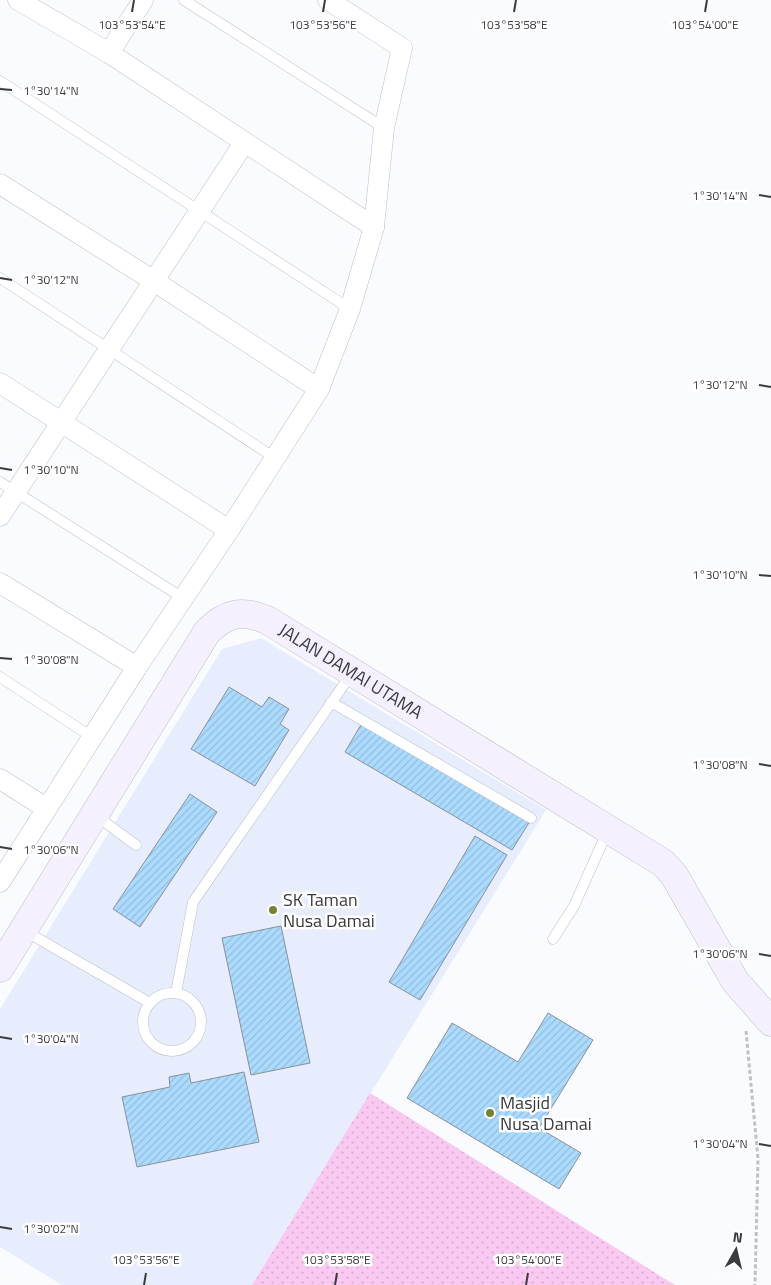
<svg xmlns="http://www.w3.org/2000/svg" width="771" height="1285" font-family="'Titillium Web',sans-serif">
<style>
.built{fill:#e8edfd}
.grass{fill:url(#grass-dots)}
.building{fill:url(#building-hatch);stroke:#8a9197}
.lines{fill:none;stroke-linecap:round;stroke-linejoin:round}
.lane-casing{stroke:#bcbfc7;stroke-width:11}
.street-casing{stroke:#bcbfc7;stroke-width:21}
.secondary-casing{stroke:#bcbfc7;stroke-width:29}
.path{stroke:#bfc1c4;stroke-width:3;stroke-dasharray:4 2.5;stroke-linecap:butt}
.lane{stroke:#fff;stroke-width:10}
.street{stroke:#fff;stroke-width:20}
.secondary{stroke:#f5f0fe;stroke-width:28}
.ticks{fill:none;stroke:#3a3b3f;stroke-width:2}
.poi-dot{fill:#768432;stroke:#fff;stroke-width:2}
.labels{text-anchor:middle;stroke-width:5;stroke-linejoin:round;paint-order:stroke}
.street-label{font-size:18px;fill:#3a3b3f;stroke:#fff}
.poi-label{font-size:18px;fill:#3a3b3f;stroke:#fff;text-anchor:start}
.ticks-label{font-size:12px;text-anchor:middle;fill:#3a3b3f;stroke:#fff;stroke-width:5;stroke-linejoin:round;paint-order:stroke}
</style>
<defs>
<pattern id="grass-dots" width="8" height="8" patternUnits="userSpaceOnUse" patternTransform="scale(1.25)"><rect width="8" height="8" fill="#f9c9f1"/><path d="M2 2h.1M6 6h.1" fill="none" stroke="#d6aed0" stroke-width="1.8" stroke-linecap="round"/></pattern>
<pattern id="building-hatch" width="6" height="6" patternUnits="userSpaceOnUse" patternTransform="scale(1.25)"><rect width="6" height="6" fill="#abdbff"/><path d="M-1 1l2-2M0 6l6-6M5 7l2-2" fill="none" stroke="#94bddc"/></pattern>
</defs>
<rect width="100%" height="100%" fill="#f9fbfe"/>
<!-- built -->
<path class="built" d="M261 638 546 810 252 1285H62L0 1247V1009L222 649Z"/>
<!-- grass -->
<path class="grass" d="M370 1093 654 1272 675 1285H252Z"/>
<!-- building -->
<g class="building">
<path d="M229 687 262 707 269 697 289 709 280 724 289 730 255 786 191 749Z"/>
<path d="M362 723 530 821 512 850 345 752Z"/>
<path d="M190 794 217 812 140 927 113 909Z"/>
<path d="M475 836 507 855 420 1000 389 982Z"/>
<path d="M281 926 310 1063 251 1075 222 938Z"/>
<path d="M548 1013 593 1040 539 1128 581 1153 559 1189 407 1098 452 1023 518 1062Z"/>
<path d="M244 1072 259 1142 137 1167 122 1097 170 1087 169 1077 189 1073 191 1083Z"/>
</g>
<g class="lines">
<!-- lane casing -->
<g class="lane-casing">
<g id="lane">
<path d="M184 0 384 128"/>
<path d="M0 81 350 309"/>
<path d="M0 278 275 458"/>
<path d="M0 482 183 598"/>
<path d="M0 677 92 737"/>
<path d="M331 702 531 818"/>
<path d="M95 815 136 845"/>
<path d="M25 931 150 1003"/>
<path d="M553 939 574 906 608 830"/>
<circle cx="172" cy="1022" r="29"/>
<path d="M176 993 193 902 352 673"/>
</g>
</g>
<!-- street casing -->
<g class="street-casing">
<g id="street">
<path d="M18 0 109 53 374 227"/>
<path d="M109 53 143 0"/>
<path d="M0 184 154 281 319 389"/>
<path d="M0 383 229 530"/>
<path d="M0 516 244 143"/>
<path d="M0 583 137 667"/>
<path d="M0 779 46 808"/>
<path d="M0 882 137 667 229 530 319 389 350 309 374 227 384 128 402 48 328 0"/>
</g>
</g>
<!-- secondary casing -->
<g class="secondary-casing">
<g id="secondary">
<path id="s1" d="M0 968 207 632C226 613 242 609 267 620L663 863 674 875 735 981 771 1022"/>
</g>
</g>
<!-- path -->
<path class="path" d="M746 1031 758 1159 755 1285"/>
<!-- lane -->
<use href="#lane" class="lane"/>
<!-- street -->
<use href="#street" class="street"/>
<!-- secondary -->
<use href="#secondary" class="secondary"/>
</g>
<!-- ticks -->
<path class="ticks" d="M132 12 134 0M323 12 325 0M514 12 516 0M705 12 707 0M0 89 12 90M759 195 771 197M0 278 12 280M759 385 771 387M0 468 12 470M759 575 771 576M0 658 12 659M759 764 771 766M0 847 12 849M759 954 771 956M0 1037 12 1039M759 1144 771 1146M0 1227 12 1229M144 1285 146 1273M335 1285 337 1273M526 1285 528 1273"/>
<!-- markers -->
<g class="poi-dot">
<circle cx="273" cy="910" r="5"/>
<circle cx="490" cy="1113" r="5"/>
</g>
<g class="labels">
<!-- street labels -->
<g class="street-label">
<text dy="6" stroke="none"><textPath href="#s1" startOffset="559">JALAN DAMAI UTAMA</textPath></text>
</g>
<!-- poi labels -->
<g class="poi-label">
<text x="283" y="906">SK Taman<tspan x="283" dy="21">Nusa Damai</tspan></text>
<text x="500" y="1109">Masjid<tspan x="500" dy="21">Nusa Damai</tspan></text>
</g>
</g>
<g class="ticks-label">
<text x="132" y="29">103°53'54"E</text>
<text x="323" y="29">103°53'56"E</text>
<text x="514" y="29">103°53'58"E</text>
<text x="705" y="29">103°54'00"E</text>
<text x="51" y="95">1°30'14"N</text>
<text x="720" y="200">1°30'14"N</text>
<text x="51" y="284">1°30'12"N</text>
<text x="720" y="389">1°30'12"N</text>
<text x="51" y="474">1°30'10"N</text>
<text x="720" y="579">1°30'10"N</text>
<text x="51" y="664">1°30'08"N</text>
<text x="720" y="769">1°30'08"N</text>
<text x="51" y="854">1°30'06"N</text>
<text x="720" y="958">1°30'06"N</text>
<text x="51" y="1043">1°30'04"N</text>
<text x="720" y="1148">1°30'04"N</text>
<text x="51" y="1233">1°30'02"N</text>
<text x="146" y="1264">103°53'56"E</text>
<text x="337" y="1264">103°53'58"E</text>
<text x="528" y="1264">103°54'00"E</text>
</g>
<!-- north arrow -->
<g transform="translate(736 1250) rotate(8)" stroke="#ffffff" stroke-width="4" paint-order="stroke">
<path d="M0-4L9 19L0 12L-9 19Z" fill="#3a3b3f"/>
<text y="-8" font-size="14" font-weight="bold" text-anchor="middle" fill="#3a3b3f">N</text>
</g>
</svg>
